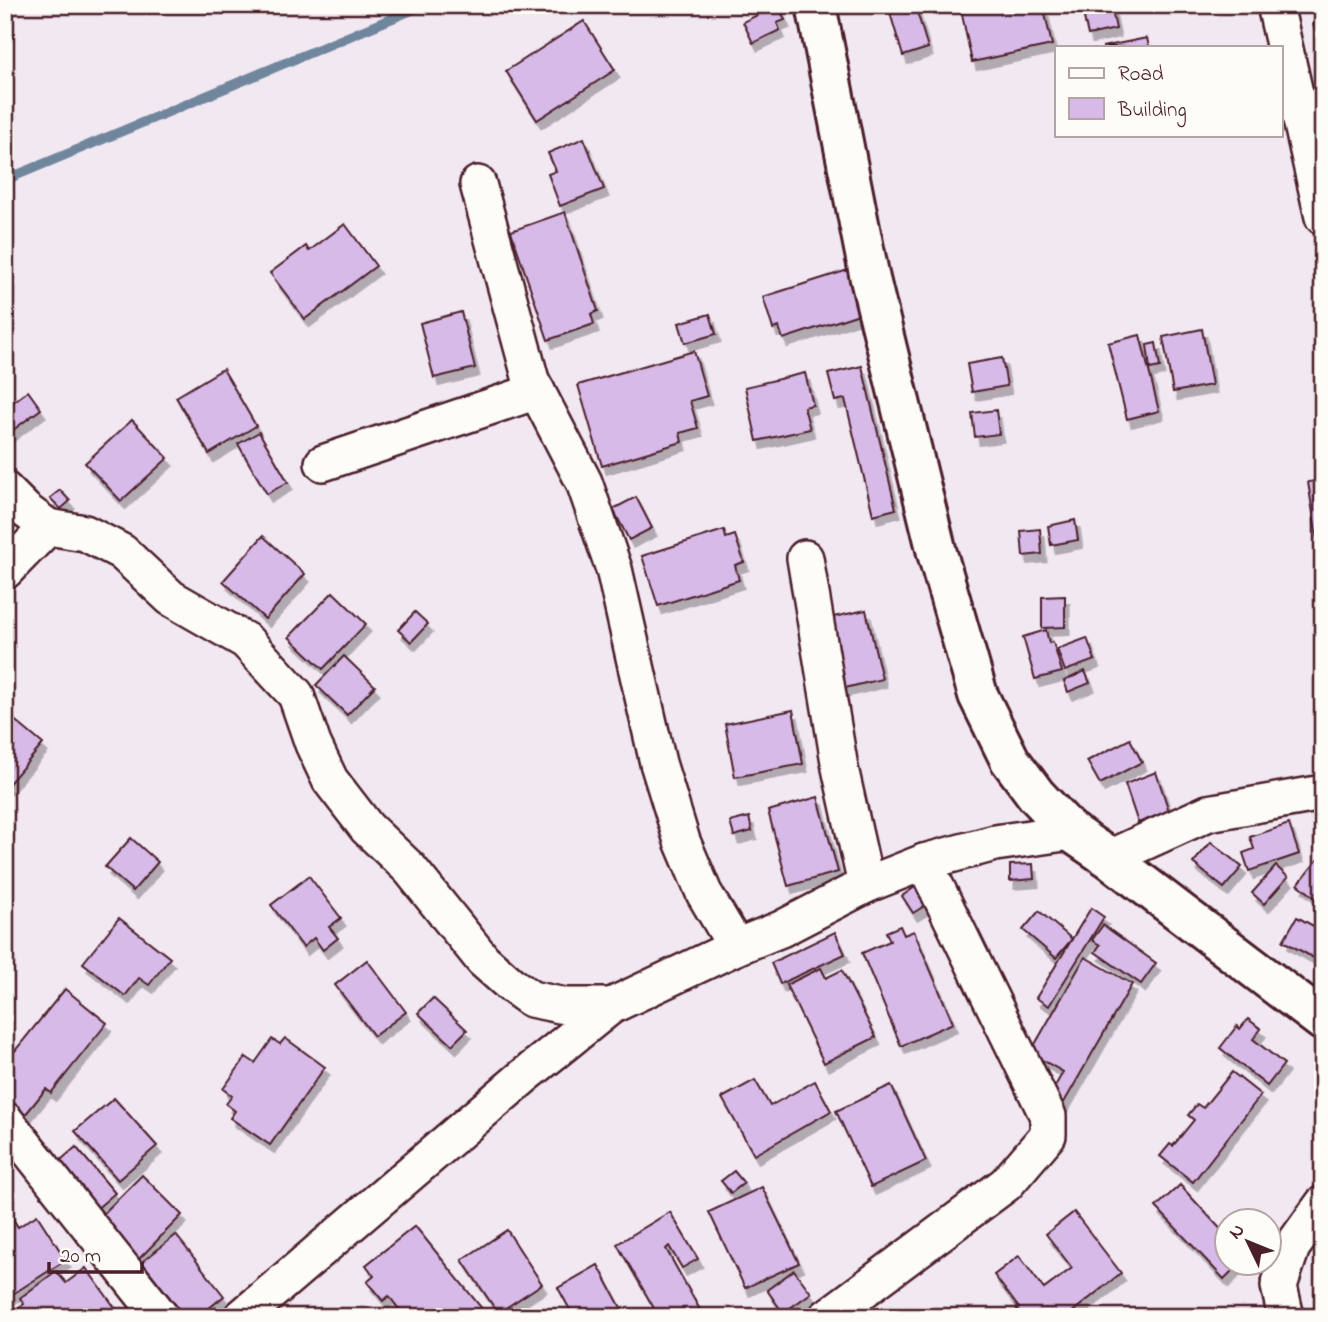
<svg xmlns="http://www.w3.org/2000/svg" width="1328" height="1322" font-family="'Indie Flower',sans-serif">
<style>
.lines{fill:none;stroke-linecap:round;stroke-linejoin:round}
.stream{stroke:#6f869d;stroke-width:10}
.building{fill:#d7bae8;stroke:#4a1f2b;stroke-width:2;filter:url(#shadow)}
.minor-casing{stroke:#4a1f2b;stroke-width:40}
.secondary-casing{stroke:#4a1f2b;stroke-width:44}
.minor{stroke:#fdfcf7;stroke-width:35}
.secondary{stroke:#fdfcf7;stroke-width:38}
</style>
<defs>
<filter id="shadow"><feDropShadow dx="4.5" dy="8" stdDeviation="0" flood-color="#0004"/></filter>
</defs>
<rect width="100%" height="100%" fill="#f2e8f2"/>
<filter id="ink" filterUnits="userSpaceOnUse"><feTurbulence type="fractalNoise" baseFrequency=".0143" numOctaves="2"/><feDisplacementMap in="SourceGraphic" scale="14" xChannelSelector="R" yChannelSelector="G"/><feConvolveMatrix kernelMatrix="1 2 1 2 8 2 1 2 1" color-interpolation-filters="sRGB"/></filter>
<g filter="url(#ink)">
<g class="lines">
<!-- stream -->
<path class="stream" d="M5 180 424 5"/>
</g>
<!-- building -->
<g class="building">
<path d="M778 5 785 20 777 23 780 30 753 43 743 22Z"/>
<path d="M915 5 928 48 903 56 890 13Z"/>
<path d="M960 5H1043L1052 45 972 62Z"/>
<path d="M1081 5H1111L1116 29 1088 35Z"/>
<path d="M584 21 615 70 537 120 506 71Z"/>
<path d="M1323 21V61L1313 24Z"/>
<path d="M1147 38 1149 47H1102Z"/>
<path d="M584 138 604 189 560 206 548 174 556 171 548 153Z"/>
<path d="M565 212 598 311 591 314 594 324 548 340 511 231Z"/>
<path d="M345 224 376 266 305 319 270 273 306 246 309 251Z"/>
<path d="M848 270 862 313 783 339 779 327 773 329 763 297Z"/>
<path d="M461 312 475 368 434 378 420 323Z"/>
<path d="M710 314 716 334 685 343 679 323Z"/>
<path d="M1202 329 1212 385 1173 392 1163 337Z"/>
<path d="M1140 335 1159 411 1127 419 1108 343Z"/>
<path d="M1156 343 1160 367 1150 369 1147 345Z"/>
<path d="M694 351 707 396 690 401 698 428 680 433 682 442 602 466 578 385Z"/>
<path d="M1002 358 1007 386 972 392 967 364Z"/>
<path d="M862 366 896 509 873 515 845 399 835 401 828 374Z"/>
<path d="M223 369 256 426 209 454 176 397Z"/>
<path d="M805 373 813 405 804 407 810 429 757 441 745 387Z"/>
<path d="M28 391 41 409 5 436V408Z"/>
<path d="M996 410 999 434 975 437 972 413Z"/>
<path d="M132 420 168 458 121 501 85 463Z"/>
<path d="M259 432 288 482 267 494 238 444Z"/>
<path d="M1323 480V544L1318 545 1308 482Z"/>
<path d="M60 490 70 501 61 509 50 498Z"/>
<path d="M636 497 652 528 629 540 613 509Z"/>
<path d="M1075 520 1078 540 1051 545 1048 526Z"/>
<path d="M1040 529 1042 554 1023 556 1021 531Z"/>
<path d="M724 530 726 538 735 535 744 562 735 565 739 580 658 606 642 556Z"/>
<path d="M263 536 305 574 265 619 223 581Z"/>
<path d="M333 592 366 624 323 669 289 637Z"/>
<path d="M1065 596V627L1042 628V597Z"/>
<path d="M866 610 882 679 841 689 824 619Z"/>
<path d="M415 612 428 624 411 642 398 630Z"/>
<path d="M1046 630 1049 643 1053 642 1062 672 1035 679 1023 637Z"/>
<path d="M1087 638 1095 660 1065 671 1057 649Z"/>
<path d="M344 656 375 686 347 715 316 685Z"/>
<path d="M1085 671 1090 683 1068 692 1064 681Z"/>
<path d="M793 710 803 764 735 777 725 724Z"/>
<path d="M5 712 43 744 5 788Z"/>
<path d="M1130 739 1142 762 1100 784 1087 761Z"/>
<path d="M1156 772 1169 811 1138 823 1125 784Z"/>
<path d="M818 797 838 872 788 886 768 811Z"/>
<path d="M749 817 752 831 734 836 730 822Z"/>
<path d="M1289 824 1299 854 1249 871 1243 853 1254 849 1250 837Z"/>
<path d="M131 838 158 862 133 891 105 867Z"/>
<path d="M1211 842 1242 867 1224 888 1193 863Z"/>
<path d="M1323 853V904L1298 884Z"/>
<path d="M1033 864 1034 879 1010 881V865Z"/>
<path d="M1276 866 1288 877 1264 904 1252 893Z"/>
<path d="M309 876 341 918 329 927 338 938 323 950 314 938 303 947 271 905Z"/>
<path d="M915 887 926 905 913 913 902 896Z"/>
<path d="M1091 908 1104 917 1049 1006 1036 998Z"/>
<path d="M1039 911 1072 939 1056 958 1023 930Z"/>
<path d="M1297 917 1323 931V963L1283 941Z"/>
<path d="M119 918 170 958 149 985 139 978 125 996 83 963Z"/>
<path d="M1103 925 1156 963 1141 984 1095 952 1100 945 1092 940Z"/>
<path d="M900 926 904 935 914 931 953 1023 901 1046 862 953 890 941 886 932Z"/>
<path d="M835 932 845 954 780 984 771 963Z"/>
<path d="M1085 957 1132 984 1062 1106 1048 1099 1063 1072 1030 1053Z"/>
<path d="M367 960 406 1012 374 1036 335 985Z"/>
<path d="M821 968 826 978 842 970 876 1037 824 1063 786 985Z"/>
<path d="M65 989 107 1023 51 1093 46 1089 25 1115 5 1100V1063Z"/>
<path d="M433 998 467 1030 452 1045 418 1013Z"/>
<path d="M1248 1019 1261 1029 1253 1039 1284 1064 1267 1086 1220 1048 1237 1026 1240 1029Z"/>
<path d="M285 1038 325 1067 270 1145 230 1118 235 1111 226 1104 232 1096 223 1089 246 1057 255 1063 272 1039 280 1044Z"/>
<path d="M1232 1072 1261 1095 1193 1182 1160 1156 1170 1144 1173 1146 1194 1120 1188 1115 1197 1104 1203 1108Z"/>
<path d="M755 1080 770 1106 815 1081 831 1111 754 1155 722 1098Z"/>
<path d="M891 1085 926 1161 871 1187 836 1111Z"/>
<path d="M114 1098 157 1146 118 1180 75 1131Z"/>
<path d="M76 1147 115 1193 87 1217 48 1171Z"/>
<path d="M734 1171 744 1183 731 1193 721 1181Z"/>
<path d="M142 1175 182 1215 139 1259 98 1219Z"/>
<path d="M1180 1185 1226 1235V1262H1241L1224 1279 1156 1207Z"/>
<path d="M762 1187 799 1263 745 1288 709 1212Z"/>
<path d="M670 1212 698 1259 682 1268 669 1246 666 1249 704 1317H659L617 1244Z"/>
<path d="M1074 1212 1121 1273 1066 1317H1009L1019 1308 994 1275 1019 1256 1044 1289 1072 1268 1046 1234Z"/>
<path d="M37 1215 66 1260 5 1299V1220L11 1216 18 1227Z"/>
<path d="M415 1226 488 1316V1317H405L389 1296 383 1301 367 1282 374 1276 366 1265Z"/>
<path d="M507 1230 542 1284 498 1313 462 1260Z"/>
<path d="M176 1235 224 1296 198 1317H185L142 1262Z"/>
<path d="M598 1265 626 1317H574L558 1288Z"/>
<path d="M86 1268 116 1309 106 1317H7L24 1304 20 1298 56 1271 66 1283Z"/>
<path d="M794 1270 811 1293 783 1313 767 1290Z"/>
</g>
<g class="lines">
<!-- minor casing -->
<g class="minor-casing">
<g id="minor">
<path d="M1275 5 1323 217"/>
<path d="M478 184 531 380 584 482 614 569 658 763 682 841 704 893 736 947"/>
<path d="M323 463 537 391"/>
<path d="M5 490 25 510 48 527 85 533 122 552 171 598 246 641 296 695 313 744 330 780 367 828 410 869 483 960 510 984 531 999 565 1006H611L736 947 781 929 866 885 924 862 995 843 1071 832"/>
<path d="M805 558 840 768 866 885"/>
<path d="M5 571 48 527"/>
<path d="M1109 858 1208 813 1323 793"/>
<path d="M5 1120 161 1317"/>
<path d="M242 1317 523 1077 611 1006"/>
<path d="M827 1317 1006 1184 1048 1135V1116L924 862"/>
<path d="M1286 1317 1279 1286 1292 1247 1323 1204"/>
</g>
</g>
<!-- secondary casing -->
<g class="secondary-casing">
<path id="secondary" d="M816 5 870 279 937 553 978 695 1010 760 1036 795 1071 832 1109 858 1323 1021"/>
</g>
<!-- minor -->
<use href="#minor" class="minor"/>
<!-- secondary -->
<use href="#secondary" class="secondary"/>
</g>
</g>
<!-- margin -->
<rect width="1328" height="1322" fill="none" stroke="#fdfcf7" stroke-width="28"/>
<rect x="14" y="14" width="1300" height="1294" fill="none" stroke="#4a1f2b" stroke-width="2.5" filter="url(#ink)"/>
<!-- legend -->
<rect x="1055" y="46" width="228" height="91" fill="#fdfcf7" stroke="#b5a4a5" stroke-width="2"/>
<rect x="1069" y="68" width="35" height="10" fill="#fdfcf7" stroke="#b5a4a5" stroke-width="2"/>
<text x="1118" y="80" font-size="21" fill="#4a1f2b">Road</text>
<rect x="1069" y="98" width="35" height="21" fill="#d7bae8" stroke="#b5a4a5" stroke-width="2"/>
<text x="1118" y="116" font-size="21" fill="#4a1f2b">Building</text>
<!-- north arrow -->
<g transform="translate(1248 1242) rotate(313)"><circle r="33" fill="#fdfcf7" stroke="#b5a4a5" stroke-width="2"/>
<path d="M0-5L12 26L0 18L-12 26Z" fill="#4a1f2b"/>
<text y="-10" font-size="19" font-weight="bold" text-anchor="middle" fill="#4a1f2b">N</text>
</g>
<!-- scale -->
<path d="M49 1262v10h93v-10" fill="none" stroke="#4a1f2b" stroke-width="3.5"/>
<text x="60" y="1262" font-size="21" fill="#4a1f2b" stroke="#fdfcf7" stroke-width="5" paint-order="stroke">20 m</text>
</svg>
